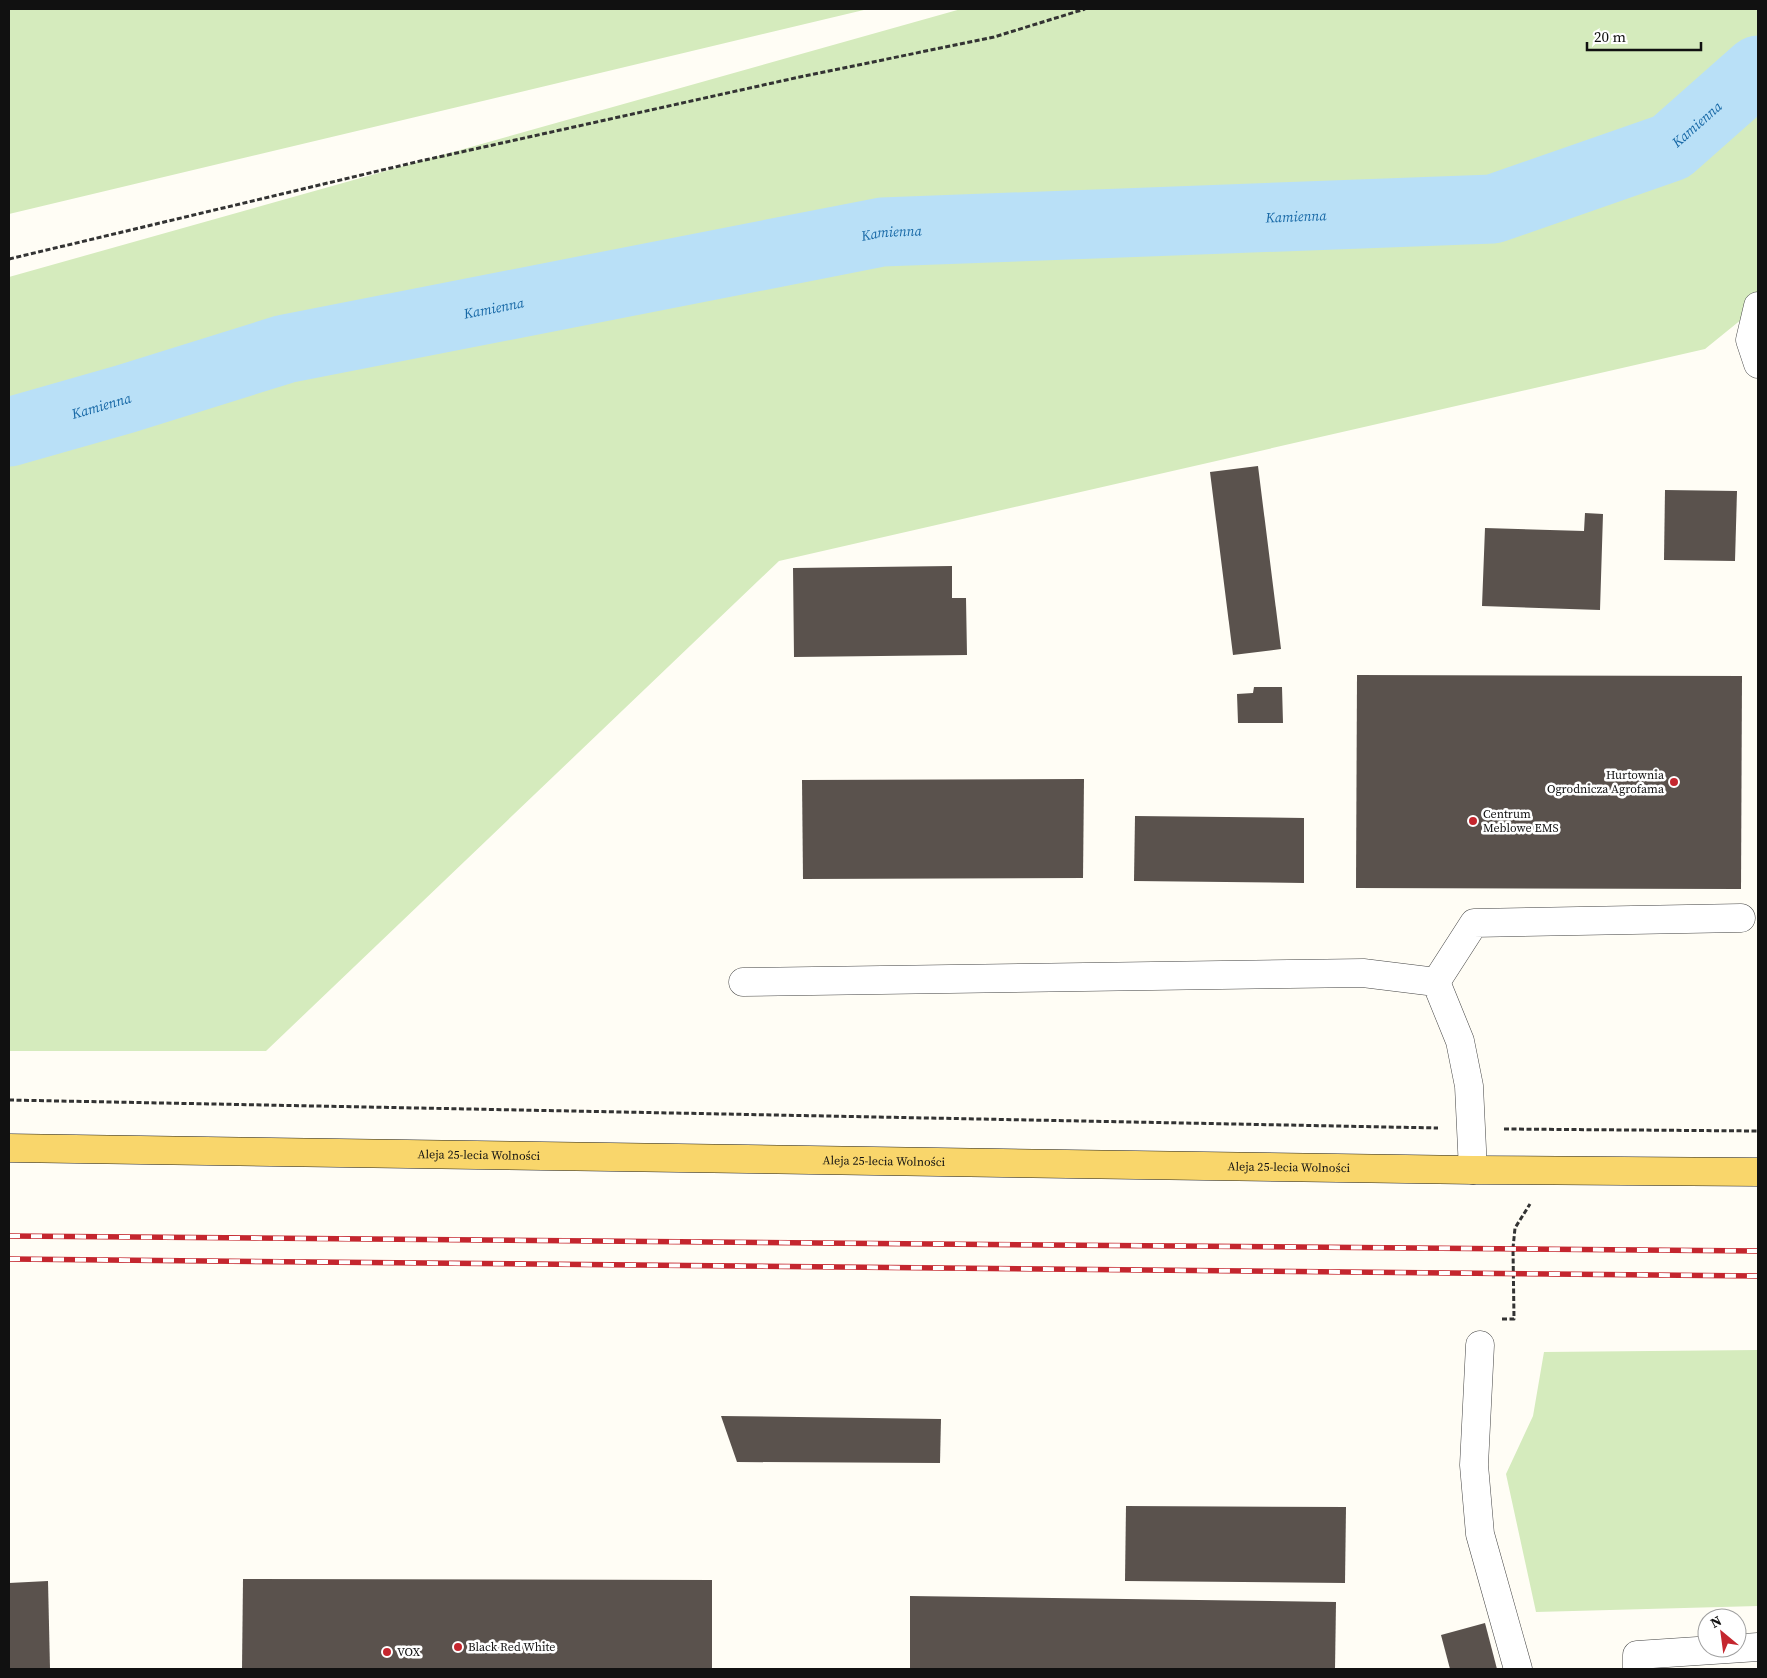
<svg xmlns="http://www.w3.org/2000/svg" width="1767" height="1678" font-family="'Source Serif 4',serif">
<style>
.green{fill:#d5ebbd}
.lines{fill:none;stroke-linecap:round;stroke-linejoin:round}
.river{stroke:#b9e0f7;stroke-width:69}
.building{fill:#5a524d}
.minor-casing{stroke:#444;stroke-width:29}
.major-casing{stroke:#222;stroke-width:29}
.path{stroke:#333;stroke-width:3;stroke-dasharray:5 2.5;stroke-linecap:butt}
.minor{stroke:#fff;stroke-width:28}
.major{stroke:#f9d66b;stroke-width:28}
.rail-casing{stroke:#c4262e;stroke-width:5.5}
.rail{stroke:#fff;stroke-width:4;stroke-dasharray:11;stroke-linecap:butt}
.poi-dot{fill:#c4262e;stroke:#fff;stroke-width:2}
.labels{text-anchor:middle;stroke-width:5;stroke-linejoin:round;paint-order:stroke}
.poi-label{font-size:12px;fill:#111;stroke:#fff;text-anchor:start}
.street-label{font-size:12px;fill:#111;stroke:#fff}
.water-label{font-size:14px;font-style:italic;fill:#1768a6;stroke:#fff}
</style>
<rect width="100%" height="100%" fill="#fffdf5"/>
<!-- green -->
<g class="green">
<path d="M9 9H868L9 214Z"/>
<path d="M961 9H1758V306L1705 349 779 561 266 1051H9V277Z"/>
<path d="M1758 1350V1606L1536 1612 1506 1474 1533 1416 1544 1352Z"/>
</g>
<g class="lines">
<!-- river -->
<path class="river" id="s1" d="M9 432 125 399 285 349 882 232 1493 209 1671 147 1758 70"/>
</g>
<!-- building -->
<g class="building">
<path d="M1258 466 1281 649 1233 655 1210 472Z"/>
<path d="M1665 490 1737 491 1735 561 1664 560Z"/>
<path d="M1585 513 1603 514 1600 610 1482 606 1485 528 1584 531Z"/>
<path d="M952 566V598H966L967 655 794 657 793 568Z"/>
<path d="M1357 675 1742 676 1741 889 1356 888Z"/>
<path d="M1254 687H1282L1283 723H1238L1237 694 1253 693Z"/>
<path d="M1084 779 1083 878 803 879 802 780Z"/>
<path d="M1135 816 1304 818V883L1134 881Z"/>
<path d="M721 1416 941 1419 940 1463 737 1462Z"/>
<path d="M1126 1506 1346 1507 1345 1583 1125 1581Z"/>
<path d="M243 1579 712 1580V1669H242Z"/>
<path d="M48 1581 50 1669H9V1583Z"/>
<path d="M910 1596 1336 1602 1335 1669H910Z"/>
<path d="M1485 1623 1497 1669H1450L1441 1635Z"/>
</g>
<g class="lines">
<!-- minor casing -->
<g class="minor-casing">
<g id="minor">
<path d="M1758 306 1750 340 1758 364"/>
<path d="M743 982 1363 973 1436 982 1460 1041 1469 1086 1473 1170"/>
<path d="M1436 982 1474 923 1741 918"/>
<path d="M1480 1345 1474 1465 1480 1534 1518 1669"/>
<path d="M1637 1669V1655L1758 1647"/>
</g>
</g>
<!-- major casing -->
<g class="major-casing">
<g id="major">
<path id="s2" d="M9 1148 1473 1170 1758 1172"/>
</g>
</g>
<!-- path -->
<g class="path">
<path d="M9 259 416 162 795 78 994 37 1085 9"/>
<path d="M9 1100 1438 1128"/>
<path d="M1504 1129 1758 1131"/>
<path d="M1502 1319H1514L1513 1248 1515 1228 1530 1204"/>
</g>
<!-- minor -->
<use href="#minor" class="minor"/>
<!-- major -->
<use href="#major" class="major"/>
<!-- rail casing -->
<g class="rail-casing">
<g id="rail">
<path d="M9 1236 1758 1251"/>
<path d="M9 1259 1758 1276"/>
</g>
</g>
<!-- rail -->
<use href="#rail" class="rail"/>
</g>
<!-- markers -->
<g class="poi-dot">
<circle cx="1674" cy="782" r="5"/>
<circle cx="1473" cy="821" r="5"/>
<circle cx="458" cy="1647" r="5"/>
<circle cx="387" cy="1652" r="5"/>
</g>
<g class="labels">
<!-- poi labels -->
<g class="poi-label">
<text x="1664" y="779" text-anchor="end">Hurtownia<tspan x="1664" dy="14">Ogrodnicza Agrofama</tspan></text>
<text x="1483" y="818">Centrum<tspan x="1483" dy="14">Meblowe EMS</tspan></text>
<text x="468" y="1651">Black Red White</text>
<text x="397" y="1656">VOX</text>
</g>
<!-- street labels -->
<g class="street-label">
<text dy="4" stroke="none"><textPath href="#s2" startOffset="470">Aleja 25-lecia Wolności</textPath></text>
<text dy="4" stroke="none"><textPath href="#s2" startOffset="875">Aleja 25-lecia Wolności</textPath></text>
<text dy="4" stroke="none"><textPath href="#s2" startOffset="1280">Aleja 25-lecia Wolności</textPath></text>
</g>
<!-- water labels -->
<g class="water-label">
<text dy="5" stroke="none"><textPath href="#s1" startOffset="1731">Kamienna</textPath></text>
<text dy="5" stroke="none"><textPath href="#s1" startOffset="1311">Kamienna</textPath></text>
<text dy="5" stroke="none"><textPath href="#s1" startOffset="906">Kamienna</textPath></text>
<text dy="5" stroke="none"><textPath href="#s1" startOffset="501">Kamienna</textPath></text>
<text dy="5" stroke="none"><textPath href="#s1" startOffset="96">Kamienna</textPath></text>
</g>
</g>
<!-- border -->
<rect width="1767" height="1678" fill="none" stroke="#111111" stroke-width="20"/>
<!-- north arrow -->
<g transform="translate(1722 1633) rotate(331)"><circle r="24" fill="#ffffff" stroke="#a0a0a0"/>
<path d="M0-4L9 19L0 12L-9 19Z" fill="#c4262e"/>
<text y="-8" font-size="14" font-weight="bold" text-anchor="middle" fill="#111111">N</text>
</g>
<!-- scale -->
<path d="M1587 42v8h114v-8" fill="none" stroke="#111111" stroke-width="2.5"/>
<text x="1594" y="42" font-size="15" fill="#111111" stroke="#ffffff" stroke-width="4" paint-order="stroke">20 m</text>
</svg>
